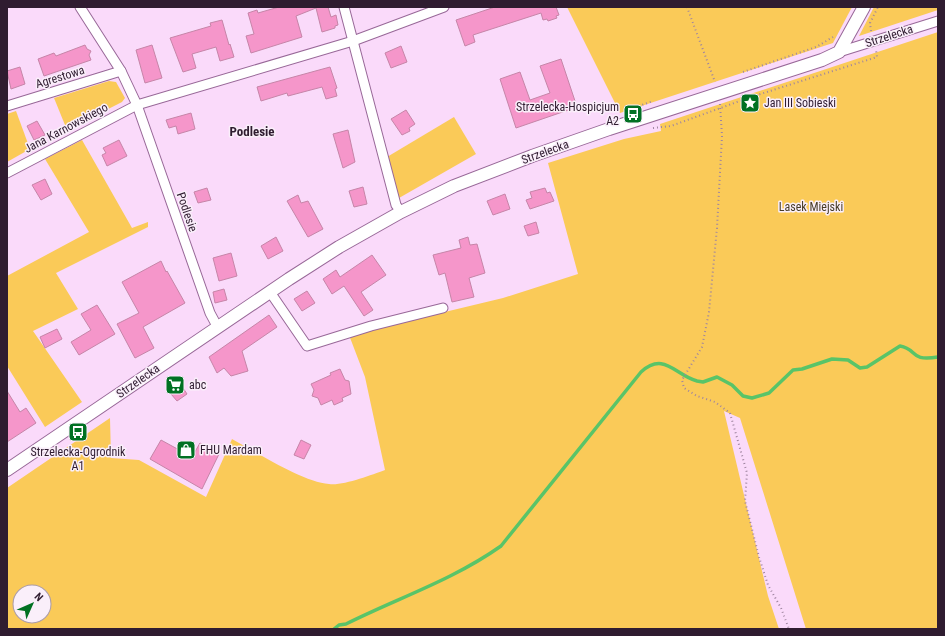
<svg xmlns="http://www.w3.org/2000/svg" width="945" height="636" font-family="'Roboto Condensed',sans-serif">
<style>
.green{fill:#faca58;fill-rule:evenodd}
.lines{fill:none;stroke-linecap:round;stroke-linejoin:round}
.stream{stroke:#59c468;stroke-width:3.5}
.building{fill:#f596ca;stroke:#c685a8}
.minor-casing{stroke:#986898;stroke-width:11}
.tertiary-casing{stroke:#986898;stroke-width:14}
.path{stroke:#9f85a0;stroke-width:2;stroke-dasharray:1 3;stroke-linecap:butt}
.minor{stroke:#fff;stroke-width:9}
.tertiary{stroke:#fff;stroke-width:12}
.labels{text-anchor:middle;stroke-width:3;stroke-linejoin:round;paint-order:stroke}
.street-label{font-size:12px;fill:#2f1c30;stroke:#faeffa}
.poi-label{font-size:12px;fill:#2f1c30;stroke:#faeffa;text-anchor:start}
.park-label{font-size:12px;fill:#473c26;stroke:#faeffa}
.neighbourhood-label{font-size:13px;font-weight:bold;fill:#2f1c30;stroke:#faeffa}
</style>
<rect width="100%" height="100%" fill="#fadafa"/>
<!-- green -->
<g class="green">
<path d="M567 7H852L833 43 620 113Z"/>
<path d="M874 7H938V10L859 36Z"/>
<path d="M938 32V629H806L740 418 724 411 768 596 779 629H7V488L110 418 111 458 139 460 206 497 232 439C256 452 303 482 329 484 343 486 371 475 385 470L365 377 349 335 503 298 578 274 548 163 624 139 661 131 660 124ZM20 592H44V616H20Z"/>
<path d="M109 81 116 82 125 98 122 102 67 130 54 98Z"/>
<path d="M16 111 30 149 7 162V114Z"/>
<path d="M454 117 476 154 399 198 387 157Z"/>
<path d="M82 140 132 228 148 222V227L56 273 78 309 33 331 82 402 45 427 7 366V276L89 232 45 159Z"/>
</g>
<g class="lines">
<!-- stream -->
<path class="stream" d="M334 629 339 625 346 624C398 598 453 580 501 546L641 372C664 351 675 375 697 381L703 382 717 377 732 385 743 396 752 398 769 393 793 370 802 369 832 359 848 360 860 368 867 367 900 346C918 349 909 362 938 357"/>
</g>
<!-- building -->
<g class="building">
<path d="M279 7H328L331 17 336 15 338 25 335 26V28L322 32 316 8 296 16 302 37 251 53 246 36 254 34 248 13 257 10 258 13Z"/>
<path d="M495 7H556L559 15 556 16 557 18 548 21 547 19 543 20 541 13 473 35 475 42 465 46 456 20Z"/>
<path d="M222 20 229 45 230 44 234 57 220 61 216 47 192 54 196 68 183 72 170 38 211 26 210 23Z"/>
<path d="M85 45 87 49 91 51 89 55 91 60 44 76 38 59 54 53 56 56Z"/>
<path d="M152 45 162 78 145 83 136 50Z"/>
<path d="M401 46 407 62 391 68 385 53Z"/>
<path d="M561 59 577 107 516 128 500 79 520 72 530 100 550 93 540 66Z"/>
<path d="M20 67 25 84 11 89 7 71Z"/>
<path d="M330 67 337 88 335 89 337 96 326 99 322 87 288 96 287 93 261 101 257 87Z"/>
<path d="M406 110 415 124 409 128 410 131 402 135 391 119Z"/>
<path d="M191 113 195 129 178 134 176 126 169 128 166 120Z"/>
<path d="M37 121 45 135 34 140 27 126Z"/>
<path d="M348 130 355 162 343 168 333 134Z"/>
<path d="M119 140 127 156 107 166 102 155 106 153 103 148Z"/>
<path d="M45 179 52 194 41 200 32 185Z"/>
<path d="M363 187 367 204 354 207 349 191Z"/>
<path d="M207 188 211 200 198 203 194 192Z"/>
<path d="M545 188 547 193 550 192 554 201 530 209 526 200 532 198 530 192Z"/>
<path d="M505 194 510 209 493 215 487 201Z"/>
<path d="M298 195 301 203 308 201 323 229 308 237 287 201Z"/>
<path d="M536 222 539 233 528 236 524 226Z"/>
<path d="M276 237 283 251 268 259 261 246Z"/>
<path d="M468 237 470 245 477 244 485 273 469 278 474 297 452 302 445 273 439 275 433 255 461 248 459 240Z"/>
<path d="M231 253 237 276 219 281 213 258Z"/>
<path d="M372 255 386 275 361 292 373 310 364 316 344 286 332 294 323 279 336 270 340 277Z"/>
<path d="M161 261 166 272 167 271 185 303 143 327 154 348 135 358 117 324 139 313 122 282Z"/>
<path d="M224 289 227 300 215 303 213 292Z"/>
<path d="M307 291 315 303 302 311 294 299Z"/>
<path d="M97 305 115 334 79 355 71 342 91 330 81 314Z"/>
<path d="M269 315 277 327 242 351 248 371 231 376 224 368 217 373 209 357Z"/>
<path d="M57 329 62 339 45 348 40 337Z"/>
<path d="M340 369 345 380 349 381 351 394 342 398 343 401 334 405 332 400 321 405 318 398 312 396 314 390 311 384 331 375 330 373Z"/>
<path d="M176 377 187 394 177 401 171 394 172 392 167 384Z"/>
<path d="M7 391 20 412 26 408 36 423 7 442Z"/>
<path d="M161 440 192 457 200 443 219 454 202 489 150 459Z"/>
<path d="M301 440 311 445 304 459 294 455Z"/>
</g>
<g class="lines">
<!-- minor casing -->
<g class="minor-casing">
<g id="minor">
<path d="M80 7 121 71 137 105 210 313 217 326"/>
<path d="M344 7 396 205 401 212"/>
<path d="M839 52 938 21"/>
<path d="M7 106 121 71"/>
<path d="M7 173 137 105 353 41 444 7"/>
<path d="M270 292 307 346 371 326 443 308"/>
</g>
</g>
<!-- tertiary casing -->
<g class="tertiary-casing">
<path id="tertiary" d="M7 470 289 279 339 247 401 212 454 186 532 156 609 129 822 60 839 52 864 7"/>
</g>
<!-- path -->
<g class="path">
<path d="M687 7 715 82"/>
<path d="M871 31 870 23 878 7"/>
<path d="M743 72 816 47 833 37"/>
<path d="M720 104 722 136 717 228 709 312 702 347 682 380 684 388 697 396 715 402 730 413 747 473 745 501 759 557 768 585 781 608 789 629"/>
<path d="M631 109 653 101"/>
<path d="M653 128 671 126 748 98 877 57 876 50"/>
</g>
<!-- minor -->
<use href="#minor" class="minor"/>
<!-- tertiary -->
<use href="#tertiary" class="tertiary"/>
</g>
<!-- icons -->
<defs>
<g id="sight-square" transform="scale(1)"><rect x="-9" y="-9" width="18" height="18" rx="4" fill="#017123" stroke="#faeffa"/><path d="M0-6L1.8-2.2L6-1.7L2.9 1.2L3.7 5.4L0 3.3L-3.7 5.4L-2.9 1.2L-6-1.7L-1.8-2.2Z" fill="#fff"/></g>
<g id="bus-square" transform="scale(1)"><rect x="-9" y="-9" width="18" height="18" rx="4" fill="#017123" stroke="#faeffa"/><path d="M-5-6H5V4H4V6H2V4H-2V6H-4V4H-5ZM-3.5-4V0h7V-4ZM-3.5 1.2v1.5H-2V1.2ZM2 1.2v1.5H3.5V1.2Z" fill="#fff"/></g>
<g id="supermarket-square" transform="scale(1)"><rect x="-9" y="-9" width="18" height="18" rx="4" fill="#017123" stroke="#faeffa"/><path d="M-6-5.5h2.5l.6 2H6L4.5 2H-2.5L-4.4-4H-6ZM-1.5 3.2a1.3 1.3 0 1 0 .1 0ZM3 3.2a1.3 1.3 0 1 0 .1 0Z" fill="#fff"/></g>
<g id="shop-square" transform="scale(1)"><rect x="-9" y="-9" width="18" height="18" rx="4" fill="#017123" stroke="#faeffa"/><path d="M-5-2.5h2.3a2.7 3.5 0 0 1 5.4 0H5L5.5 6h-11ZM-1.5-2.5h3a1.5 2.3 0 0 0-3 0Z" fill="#fff"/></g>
</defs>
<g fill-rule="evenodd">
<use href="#sight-square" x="750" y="103"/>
<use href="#bus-square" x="633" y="114"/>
<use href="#supermarket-square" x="175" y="385"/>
<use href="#bus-square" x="78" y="432"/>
<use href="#shop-square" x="186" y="450"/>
</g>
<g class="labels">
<!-- street labels -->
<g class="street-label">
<text transform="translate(889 36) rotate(-18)" y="4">Strzelecka</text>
<text transform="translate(60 77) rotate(-17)" y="4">Agrestowa</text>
<text transform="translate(66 128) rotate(-28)" y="4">Jana Karnowskiego</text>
<text transform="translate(545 152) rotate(-20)" y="4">Strzelecka</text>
<text transform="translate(187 212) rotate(71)" y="4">Podlesie</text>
<text transform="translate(138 381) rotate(-35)" y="4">Strzelecka</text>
</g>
<!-- poi labels -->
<g class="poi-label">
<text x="764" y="107">Jan III Sobieski</text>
<text x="619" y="111" text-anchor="end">Strzelecka-Hospicjum<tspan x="619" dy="14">A2</tspan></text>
<text x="189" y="389">abc</text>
<text x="200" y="454">FHU Mardam</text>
<text x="78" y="456" text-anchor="middle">Strzelecka-Ogrodnik<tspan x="78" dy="14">A1</tspan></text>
</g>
<!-- park labels -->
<g class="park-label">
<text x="811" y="211">Lasek Miejski</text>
</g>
<!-- neighbourhood labels -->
<g class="neighbourhood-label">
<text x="252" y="136">Podlesie</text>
</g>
</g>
<!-- border -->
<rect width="945" height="636" fill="none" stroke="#2f1c30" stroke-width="16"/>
<!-- north arrow -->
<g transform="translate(32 604) rotate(45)"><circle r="19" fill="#faeffa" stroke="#a99ba9"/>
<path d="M0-3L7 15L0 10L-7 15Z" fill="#017123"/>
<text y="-6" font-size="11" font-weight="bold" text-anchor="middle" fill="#2f1c30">N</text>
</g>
</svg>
